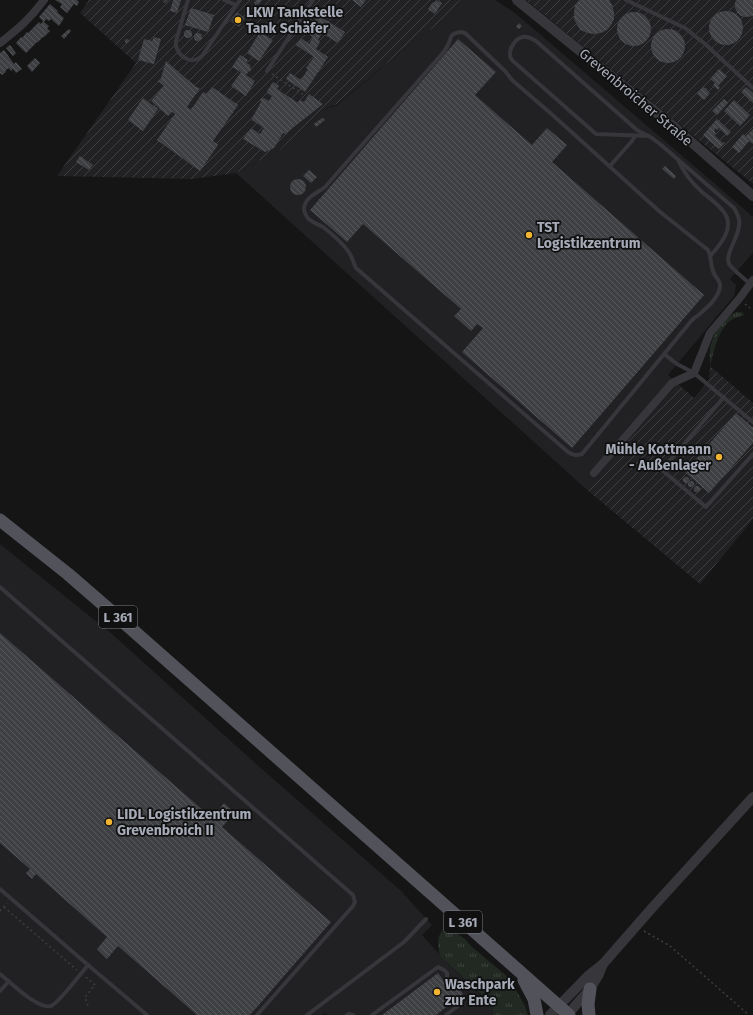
<svg xmlns="http://www.w3.org/2000/svg" width="753" height="1015" font-family="'Fira Sans',sans-serif">
<style>
.built{fill:#212123}
.industrial{fill:url(#industrial-furrows)}
.grass{fill:url(#grass-tufts)}
.building{fill:url(#building-back-hatch)}
.lines{fill:none;stroke-linecap:round;stroke-linejoin:round}
.path{stroke:#3c3d42;stroke-width:1.5;stroke-dasharray:2 3;stroke-linecap:butt}
.service{stroke:#36363b;stroke-width:4}
.minor{stroke:#36363b;stroke-width:8}
.tertiary{stroke:#36363b;stroke-width:10}
.primary{stroke:#52535a;stroke-width:13}
.poi-dot{fill:#f1b432;stroke:#101011;stroke-width:1.5}
.labels{text-anchor:middle;stroke-width:3.5;stroke-linejoin:round;paint-order:stroke}
.shield{fill:#101011;stroke:#797c85;stroke-width:1}
.shield-label{font-size:13px;font-weight:bold;fill:#a6abb7}
.poi-label{font-size:14px;font-weight:bold;fill:#a6abb7;stroke:#101011;text-anchor:start}
.street-label{font-size:14px;fill:#a6abb7;stroke:#101011}
</style>
<defs>
<pattern id="industrial-furrows" width="10" height="10" patternUnits="userSpaceOnUse"><rect width="10" height="10" fill="#212123"/><path d="M-1 1l2-2M0 10L10 0M9 11l2-2" fill="none" stroke="#3e3f41"/></pattern>
<pattern id="grass-tufts" width="24" height="20" patternUnits="userSpaceOnUse"><rect width="24" height="20" fill="#212922"/><path d="M3 7l-1-3M5 7V3M7 7l1-3M15 17l-1-3M17 17v-4M19 17l1-3" fill="none" stroke="#3e4540"/></pattern>
<pattern id="building-back-hatch" width="6" height="6" patternUnits="userSpaceOnUse"><rect width="6" height="6" fill="#3f4043"/><path d="M-1 5l2 2M0 0l6 6M5-1l2 2" fill="none" stroke="#58595c"/></pattern>
</defs>
<rect width="100%" height="100%" fill="#151516"/>
<!-- built -->
<g class="built">
<path d="M460 0H495L515 13 714 183 753 217V253L730 279 736 285 734 296 668 375 678 384 586 489 236 173 280 150 321 111 337 105 414 41 448 17Z"/>
<path d="M0 544 112 634 254 762 401 891 432 925 422 935 449 965 501 1015H327L325 1013 322 1015H0Z"/>
</g>
<!-- industrial -->
<g class="industrial">
<path d="M89 0H460L448 17 414 41 337 104 321 111 280 150 236 173 192 179 57 176 136 63 80 13Z"/>
<path d="M526 0H753V184Z"/>
<path d="M710 366 753 403V519L700 584 586 489 678 384 694 398 709 380Z"/>
</g>
<!-- grass -->
<g class="grass">
<path d="M736 312H741L745 315C741 316 736 317 733 319 718 327 714 352 710 366 710 359 709 351 711 344 714 332 725 318 736 312Z"/>
<path d="M447 927 452 929 456 933 465 939 471 946 509 978 525 1006 528 1015H494L492 1005 440 956C438 948 436 938 442 931 443 930 446 929 447 927Z"/>
</g>
<!-- building -->
<g class="building">
<path d="M55 0H77L79 2 77 6 74 4 67 13 60 7 62 4Z"/>
<path d="M173 0H181L177 13 170 11Z"/>
<path d="M256 0H262L258 5 254 3Z"/>
<path d="M352 0H366L361 7Z"/>
<path d="M436 0 442 3 435 14 428 9 433 2 434 3Z"/>
<path d="M579 0H609L612 5 614 12V19L611 25 607 30 601 33 594 34 587 33 581 30 577 25 574 19V13L575 6Z"/>
<path d="M736 0H753V16L746 17 741 16 738 13 735 8V3Z"/>
<path d="M50 4 58 11 57 12 64 18 59 26 51 19 49 21 46 19 44 22 49 26 47 29 50 31 44 37H43L38 42H37L26 53 16 43 21 37 22 38 27 32 28 33 39 22 41 24 43 21 39 17Z"/>
<path d="M191 8 214 15 208 32 185 25Z"/>
<circle cx="726" cy="28" r="17"/>
<path d="M237 12 245 18 239 27 231 21Z"/>
<circle cx="634" cy="29" r="17"/>
<path d="M318 15 345 32 338 43 322 33 318 40 320 42 316 49 328 57 305 92 286 79 290 73 301 80 308 69 306 68 314 57 296 45 301 38 309 44 313 37 305 32 312 20 314 21Z"/>
<path d="M519 23 522 26 519 29 516 27Z"/>
<path d="M69 29 71 31 64 39 61 36Z"/>
<circle cx="668" cy="46" r="17"/>
<circle cx="188" cy="34" r="4"/>
<path d="M260 32 273 40 259 61 247 53Z"/>
<circle cx="198" cy="37" r="4"/>
<path d="M154 37 161 39 154 64 138 60 144 39 152 41Z"/>
<circle cx="127" cy="41" r="2"/>
<path d="M458 39 496 72 475 95 532 145 547 128 567 145 552 162 704 295 572 448 462 352 483 328 477 324 471 331 454 316 461 309 363 224 347 242 310 210Z"/>
<path d="M10 45 16 53 13 56 6 48Z"/>
<path d="M4 50 14 64 16 62 22 69 16 73 13 69 11 71 9 68 5 71 6 72 2 75 0 73V53Z"/>
<path d="M240 55 248 60 246 63 250 65 251 71H249L246 75 255 81 246 96 231 86 241 72 232 67Z"/>
<path d="M35 58 40 63 32 72 27 66Z"/>
<path d="M166 61 196 87 200 88 187 107 191 110 203 92 207 94 212 87 238 105 213 141 218 145 200 171 157 140 175 114 172 112 168 116 151 101 164 86 158 81 161 78Z"/>
<path d="M719 69 727 76 718 86 720 87 718 90 713 85 715 83 710 79Z"/>
<path d="M273 82 279 86 277 89 298 103 300 100 304 102 309 94 323 104 285 134 283 133 274 148 265 152 243 139 251 128 260 134 264 128 252 120V118L261 102 260 99 264 98 269 101 272 96 267 93V91Z"/>
<path d="M703 87 707 89V90L710 93 704 100 697 94Z"/>
<path d="M746 87 753 93V103L741 92Z"/>
<path d="M143 98 158 109 143 131 128 120Z"/>
<path d="M724 99 728 103 717 115 712 111Z"/>
<path d="M734 100 750 115 740 126 724 111Z"/>
<path d="M322 118 325 120 316 127 314 124Z"/>
<path d="M717 119 731 132 727 136 719 128 717 130 716 128 714 131 716 133 714 135 723 143V142L725 143 719 149 703 135Z"/>
<path d="M753 129V144L749 141 739 153 732 147 743 134 746 136Z"/>
<path d="M80 156 93 165 89 170 76 162Z"/>
<path d="M665 166 676 176 674 179 662 169Z"/>
<path d="M309 170 317 177 311 183 303 176Z"/>
<circle cx="298" cy="187" r="8"/>
<path d="M736 413 753 428V443L709 493 685 472Z"/>
<circle cx="686" cy="480" r="3"/>
<circle cx="691" cy="484" r="3"/>
<circle cx="697" cy="489" r="3"/>
<path d="M0 633 212 818 224 803 235 813 222 827 331 922 250 1015H197L118 946 107 959 97 949 107 937 36 874 32 879 26 873 30 869 0 843Z"/>
<path d="M438 973 451 990 457 985 463 994 436 1015H382Z"/>
</g>
<g class="lines">
<!-- path -->
<g class="path">
<path d="M272 74 304 95"/>
<path d="M745 304 750 308"/>
<path d="M4 907 77 970"/>
<path d="M0 911 7 903"/>
<path d="M644 931 670 946 749 1015"/>
<path d="M86 977 95 985 85 997 88 1006"/>
</g>
<!-- service -->
<g class="service">
<path d="M188 0 176 41C174 54 191 67 202 56L240 0"/>
<path d="M224 0 236 5"/>
<path d="M626 0 685 28 705 44 753 88"/>
<path d="M165 1 166 0"/>
<path d="M461 32 465 33 505 71 512 80 556 118 659 211 708 250C712 258 710 263 713 271 714 276 719 279 720 284 721 293 711 305 704 310 701 314 696 316 692 320L582 454C576 456 573 455 568 452L356 268C354 264 353 260 351 256 346 246 332 234 323 227 318 224 310 222 307 217 304 213 303 207 306 202 310 195 319 192 325 187L442 54C444 51 447 48 448 45 452 36 449 34 461 32Z"/>
<path d="M267 71 313 0"/>
<path d="M649 136 596 134 513 61C512 60 510 57 510 55 509 48 516 38 523 37 528 36 532 39 536 41L637 130 652 138 660 144 734 208C736 212 739 216 739 220 742 234 724 253 729 264 732 269 745 279 750 284"/>
<path d="M679 162C686 175 691 182 702 192 709 198 717 203 723 211 736 226 721 244 711 255"/>
<path d="M610 166 632 141 635 136"/>
<path d="M664 354 677 364 694 373 753 422"/>
<path d="M724 397 662 470 706 507 753 454"/>
<path d="M0 587 353 895 355 902 353 906 257 1015"/>
<path d="M0 889 88 965"/>
<path d="M0 974C10 982 38 1010 51 1006 58 1004 82 972 88 965L147 1015"/>
<path d="M0 991 9 981"/>
<path d="M307 1015 404 942 426 919"/>
<path d="M347 1015 349 1014 353 1015"/>
<path d="M372 1015 438 967 444 970 447 973V979L445 981"/>
<path d="M446 1015 459 1005 461 1001 459 997"/>
</g>
<!-- minor -->
<g class="minor">
<path d="M0 43C18 29 30 19 44 0"/>
<path d="M594 473 672 383 694 373 710 333 739 299 753 280"/>
</g>
<!-- tertiary -->
<g class="tertiary">
<path d="M517 0 673 126 753 196"/>
<path d="M550 1015 588 976 603 964 652 908 753 797"/>
<path d="M567 1015 590 989 598 976 603 964"/>
</g>
<!-- primary -->
<g class="primary">
<path d="M0 520 68 574 128 626 569 1015"/>
<path d="M524 980 534 999 537 1015"/>
<path d="M589 1015 588 1004 590 989"/>
</g>
</g>
<!-- markers -->
<g class="poi-dot">
<circle cx="238" cy="20" r="4"/>
<circle cx="529" cy="235" r="4"/>
<circle cx="719" cy="457" r="4"/>
<circle cx="109" cy="822" r="4"/>
<circle cx="437" cy="992" r="4"/>
</g>
<g class="labels">
<!-- shield labels -->
<g class="shield">
<rect x="99" y="606" width="38" height="22" rx="3"/>
<rect x="444" y="911" width="38" height="22" rx="3"/>
</g>
<g class="shield-label">
<text x="118" y="622">L 361</text>
<text x="463" y="927">L 361</text>
</g>
<!-- poi labels -->
<g class="poi-label">
<text x="246" y="17">LKW Tankstelle<tspan x="246" dy="16">Tank Schäfer</tspan></text>
<text x="537" y="232">TST<tspan x="537" dy="16">Logistikzentrum</tspan></text>
<text x="711" y="454" text-anchor="end">Mühle Kottmann<tspan x="711" dy="16">- Außenlager</tspan></text>
<text x="117" y="819">LIDL Logistikzentrum<tspan x="117" dy="16">Grevenbroich II</tspan></text>
<text x="445" y="989">Waschpark<tspan x="445" dy="16">zur Ente</tspan></text>
</g>
<!-- street labels -->
<g class="street-label">
<text transform="translate(636 97) rotate(40)" y="5">Grevenbroicher Straße</text>
</g>
</g>
</svg>
